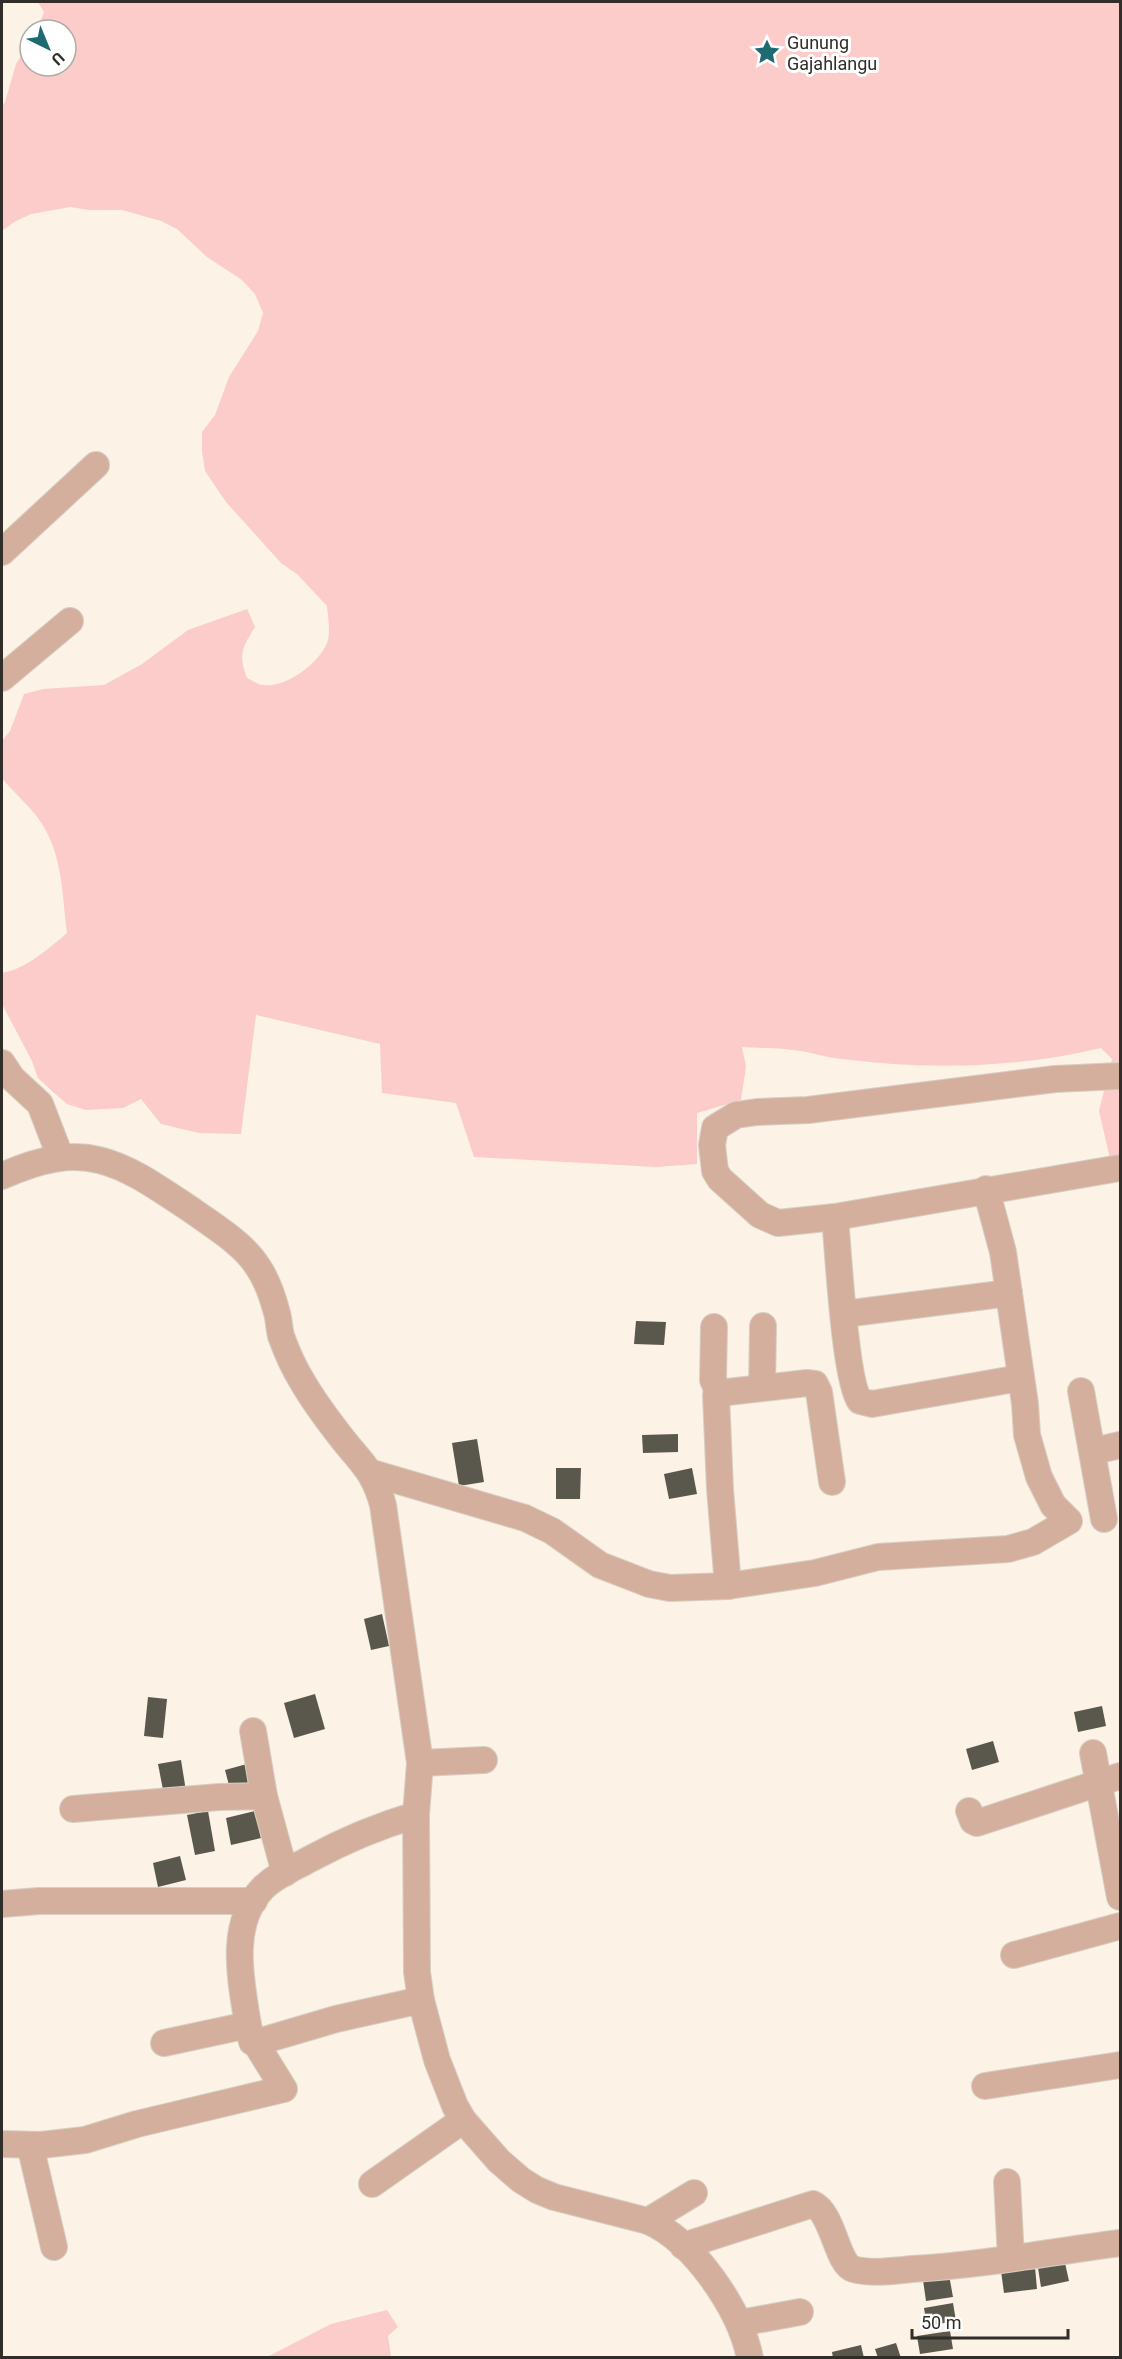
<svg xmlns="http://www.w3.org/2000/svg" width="1122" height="2359" font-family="Roboto,sans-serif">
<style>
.green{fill:#fbccc9}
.building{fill:#5a584c}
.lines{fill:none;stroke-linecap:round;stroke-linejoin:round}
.minor-casing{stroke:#d7cfc4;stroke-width:28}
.minor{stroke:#d5af9d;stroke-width:26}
.labels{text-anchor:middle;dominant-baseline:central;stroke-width:6;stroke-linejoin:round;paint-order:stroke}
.poi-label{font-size:18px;fill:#312d29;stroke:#fff;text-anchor:start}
</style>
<rect width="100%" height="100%" fill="#fcf2e6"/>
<!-- green -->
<g class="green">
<path d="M38 2H1120V1160L1111 1163 1099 1111 1112 1059 1101 1048C1018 1068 927 1070 842 1059 828 1058 815 1053 801 1051 782 1048 761 1048 742 1047L746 1066 741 1100 697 1113V1164L656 1167 474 1157 456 1103 382 1093 380 1044 256 1015 241 1134 199 1133 161 1124 141 1099 123 1108 86 1110 67 1104 52 1091 38 1078 32 1061 3 1006 2 973C26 969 48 949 67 933 62 895 63 857 42 824 32 807 14 794 2 778V741L10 731 24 694 43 689 104 685 142 664 188 630 247 609 255 627C242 648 238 654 247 678 252 680 258 685 264 685 286 688 319 663 327 643 331 634 328 617 327 606L297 574 281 563 226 502 205 471 202 451V432L215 415 229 377 258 331 263 313 255 294 242 280 207 257 177 229 161 221 122 210H90L70 207 31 214 14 222 2 231V106L5 102 16 64 30 41V66H66V30H37L44 12Z"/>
<polygon points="387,2310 398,2327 388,2336 391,2357 267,2357 331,2324"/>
</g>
<!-- building -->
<g class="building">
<polygon points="636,1321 666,1322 664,1345 634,1344"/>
<polygon points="678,1434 678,1452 643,1453 642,1435"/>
<polygon points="477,1439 484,1482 459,1486 452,1443"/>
<polygon points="556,1468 581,1468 580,1499 556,1499"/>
<polygon points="692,1468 697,1494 669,1499 664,1474"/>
<polygon points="382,1614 389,1646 371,1650 364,1619"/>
<polygon points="315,1694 325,1729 294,1738 284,1703"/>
<polygon points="148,1697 167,1699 163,1738 144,1736"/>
<polygon points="1102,1706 1106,1726 1078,1732 1074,1712"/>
<polygon points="993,1741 999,1762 972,1770 966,1749"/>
<polygon points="181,1760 186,1791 164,1795 158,1764"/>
<polygon points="254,1762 260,1784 231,1793 225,1770"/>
<polygon points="208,1811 215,1851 195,1855 187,1815"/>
<polygon points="255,1811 261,1838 231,1845 226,1818"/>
<polygon points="180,1856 186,1880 158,1887 153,1863"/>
<polygon points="1065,2263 1069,2281 1041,2287 1038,2268"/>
<polygon points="1035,2267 1037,2289 1004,2293 1001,2271"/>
<polygon points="949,2275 953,2297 926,2301 923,2280"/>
<polygon points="953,2303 956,2321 927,2326 924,2308"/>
<polygon points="950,2331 953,2349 920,2354 917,2336"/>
<polygon points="896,2343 901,2358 878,2358 875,2349"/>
<polygon points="861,2345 864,2358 833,2358 832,2352"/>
</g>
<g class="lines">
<!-- minor casing -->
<g class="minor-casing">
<g id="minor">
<polyline points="2,552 96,465"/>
<polyline points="2,678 70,621"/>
<polyline points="2,1063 12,1078 40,1104 60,1156"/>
<polyline points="1120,1076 1055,1079 808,1110 757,1112 736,1115 715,1128 712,1145 715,1171 720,1179 760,1215 778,1223 835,1217 1120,1168"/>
<path d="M2 1176C88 1137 121 1163 193 1211 215 1227 244 1244 258 1267 267 1280 273 1298 277 1313 279 1320 279 1328 281 1336 286 1350 294 1368 302 1381 313 1400 327 1419 341 1437 362 1464 374 1471 383 1505L420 1763 416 1815 417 1972 421 2000 437 2060 455 2106 463 2120 499 2161 521 2180 537 2190 554 2197 648 2221C694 2241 740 2309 750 2358"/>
<path d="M835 1217C838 1249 845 1382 860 1401L872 1404 1020 1378"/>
<polyline points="844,1314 1009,1293"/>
<polyline points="714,1327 713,1380 719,1393"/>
<polyline points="762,1387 763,1326"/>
<polyline points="1081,1391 1104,1519"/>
<polyline points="1094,1451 1120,1445"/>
<polyline points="372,1473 525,1518 552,1531 600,1565 649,1584 670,1588 728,1586 815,1573 878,1557 1008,1549 1033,1542 1069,1521 1053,1505 1039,1477 1027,1435 1025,1404 1003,1252 986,1189"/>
<polyline points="728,1586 720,1489 716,1395 719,1393 807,1383 815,1384 819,1392 832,1482"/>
<polyline points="253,1731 264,1796 285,1873"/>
<polyline points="1093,1753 1120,1897"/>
<polyline points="420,1763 484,1760"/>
<polyline points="73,1809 219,1797 264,1796"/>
<polyline points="969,1811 973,1821 977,1823 1120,1776"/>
<polyline points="2,1904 39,1901 254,1901"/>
<polyline points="1014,1955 1120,1926"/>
<path d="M248 2025C241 1981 228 1924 263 1888 276 1875 294 1868 310 1859 345 1840 378 1826 416 1815"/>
<polyline points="164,2043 248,2025 252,2042 258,2042 336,2019 421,2000"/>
<polyline points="985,2086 1120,2065"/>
<polyline points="2,2144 41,2145 85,2140 137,2124 284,2089 255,2042"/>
<polyline points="30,2145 54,2247"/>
<polyline points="1007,2182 1011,2258"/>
<polyline points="372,2184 463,2120"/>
<polyline points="648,2221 694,2193"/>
<path d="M683 2246 813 2204C833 2213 837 2264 853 2269 870 2274 894 2271 912 2269 982 2265 1051 2252 1120 2243"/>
<polyline points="740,2323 800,2312"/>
</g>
</g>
<!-- minor -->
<use href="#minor" class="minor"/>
</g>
<!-- icons -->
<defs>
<g id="sight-bare" transform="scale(2.07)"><path d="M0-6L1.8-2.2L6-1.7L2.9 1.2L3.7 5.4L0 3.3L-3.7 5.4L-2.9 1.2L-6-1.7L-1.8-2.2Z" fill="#1e6a71" stroke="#fff" stroke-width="2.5" paint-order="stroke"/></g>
</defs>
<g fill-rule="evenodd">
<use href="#sight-bare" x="767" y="52"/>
</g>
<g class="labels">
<!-- poi labels -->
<g class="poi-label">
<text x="787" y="42">Gunung<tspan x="787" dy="21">Gajahlangu</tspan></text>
</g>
</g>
<!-- border -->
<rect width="1122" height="2359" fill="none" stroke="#312d29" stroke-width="6"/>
<!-- north arrow -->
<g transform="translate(48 48) rotate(137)"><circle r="28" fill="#ffffff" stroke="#adaba9" stroke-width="1.5"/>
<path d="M0-4.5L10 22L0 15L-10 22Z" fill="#1e6a71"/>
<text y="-9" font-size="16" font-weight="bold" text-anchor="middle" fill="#312d29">U</text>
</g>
<!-- scale -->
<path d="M912 2329v9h156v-9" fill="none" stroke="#312d29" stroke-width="3"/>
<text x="921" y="2329" font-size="18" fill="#312d29" stroke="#ffffff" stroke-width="4.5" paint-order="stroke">50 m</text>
</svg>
